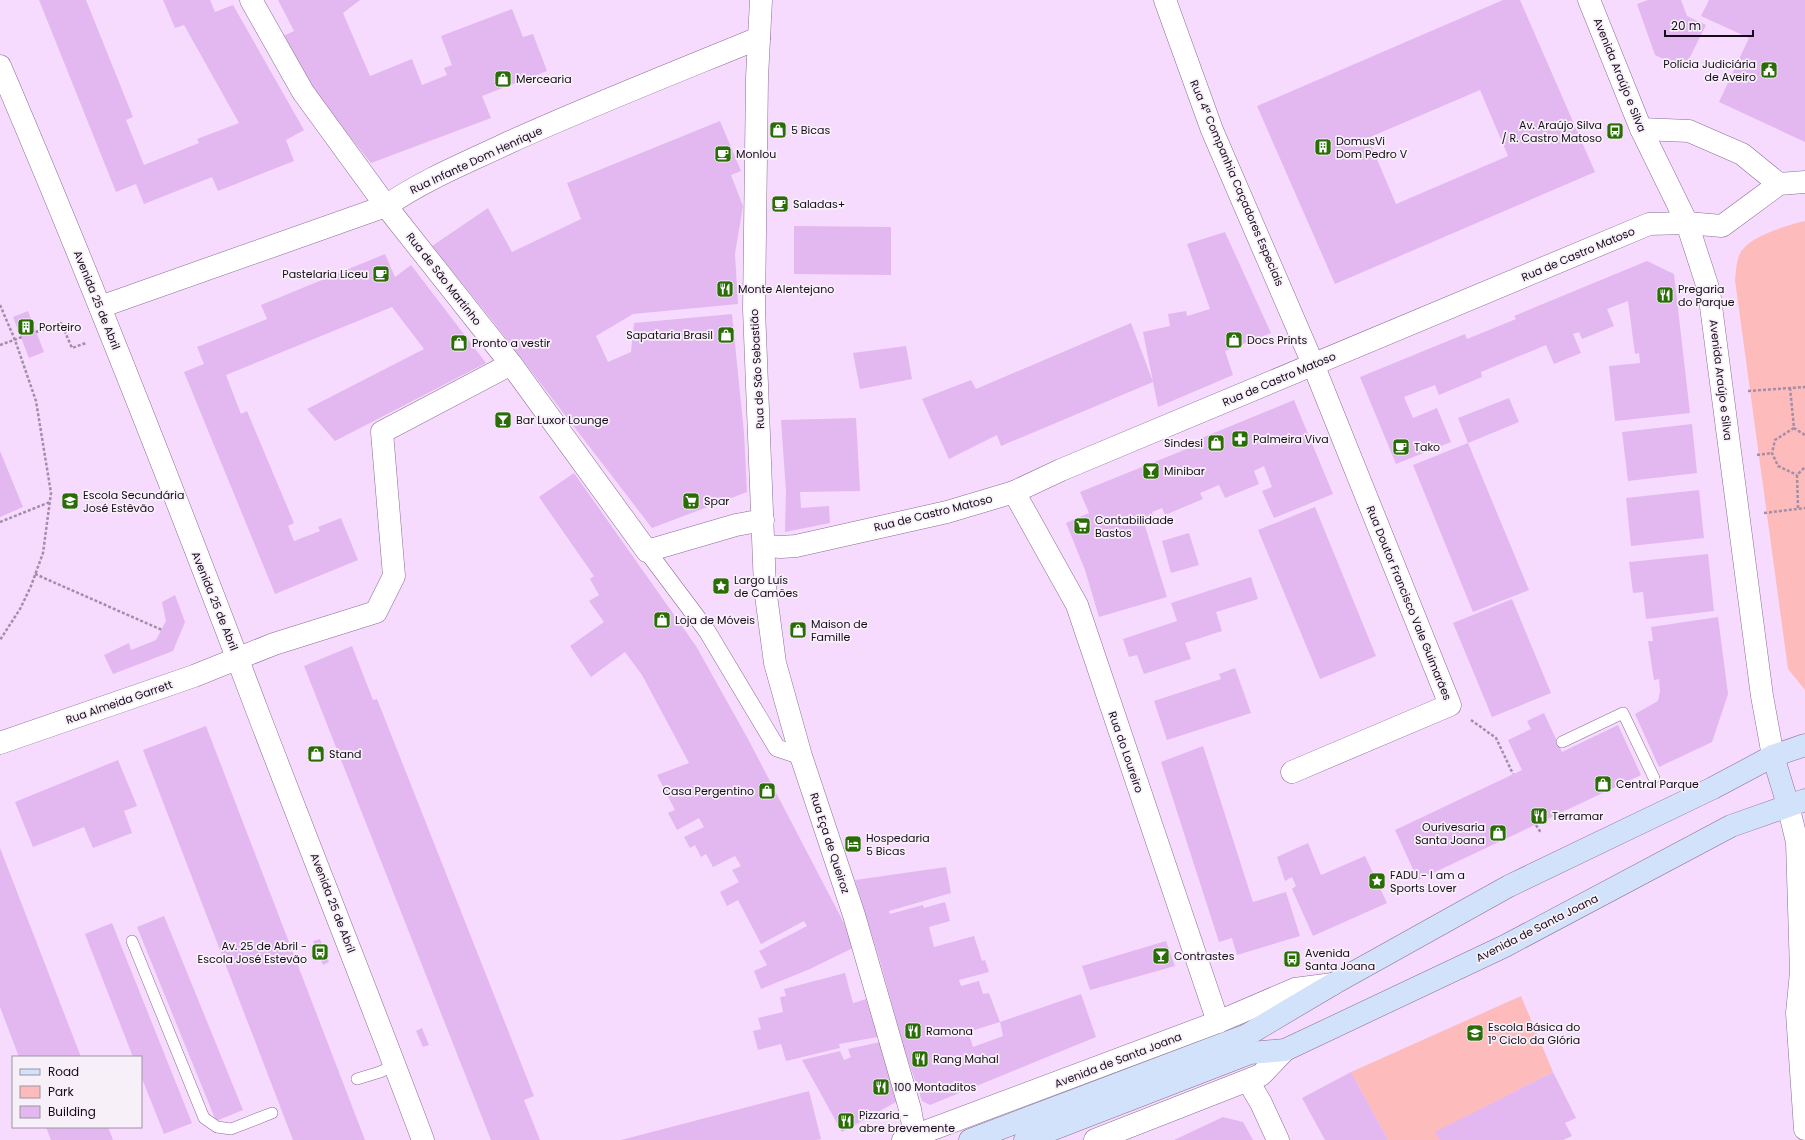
<svg xmlns="http://www.w3.org/2000/svg" width="1805" height="1140" font-family="Poppins,sans-serif">
<style>
.green{fill:#fdbbbc}
.building{fill:#e3b8f0;fill-rule:evenodd}
.lines{fill:none;stroke-linecap:round;stroke-linejoin:round}
.service-casing{stroke:#8a6d93;stroke-width:12}
.pedestrian-casing{stroke:#8a6d93;stroke-width:18}
.minor-casing{stroke:#8a6d93;stroke-width:23}
.tertiary-casing{stroke:#8a6d93;stroke-width:23}
.secondary-casing{stroke:#8a6d93;stroke-width:23}
.path{stroke:#a38ea9;stroke-width:2.5;stroke-dasharray:3 2;stroke-linecap:butt}
.service{stroke:#fff;stroke-width:11}
.pedestrian{stroke:#fff;stroke-width:17}
.minor{stroke:#fff;stroke-width:22}
.tertiary{stroke:#fff;stroke-width:22}
.secondary{stroke:#d1e2fa;stroke-width:22}
.labels{text-anchor:middle;dominant-baseline:central;stroke-width:3.5;stroke-linejoin:round;paint-order:stroke}
.poi-label{font-size:11px;fill:#160b19;stroke:#f7f0f9;text-anchor:start}
.street-label{font-size:11px;fill:#160b19;stroke:#f7f0f9}
</style>
<rect width="100%" height="100%" fill="#f6dbfe"/>
<!-- green -->
<g class="green">
<path d="M1805 221V690L1788 669 1735 280C1736 273 1736 263 1739 256 1745 237 1788 225 1805 221Z"/>
<polygon points="1521,996 1553,1072 1436,1132 1440,1140 1388,1140 1351,1072"/>
</g>
<!-- building -->
<g class="building">
<polygon points="39,0 86,0 133,117 126,120 144,165 199,143 197,139 239,123 184,25 175,28 163,0 210,0 215,12 233,5 304,130 286,140 294,161 218,191 212,177 144,204 136,184 116,192"/>
<polygon points="278,0 360,0 343,13 370,76 412,59 422,85 447,75 444,68 452,65 441,36 512,9 523,37 533,34 547,71 482,96 491,118 371,163 321,101 283,36 294,31"/>
<path d="M1503 0H1520L1595 172 1335 284 1257 106ZM1480 90 1508 156 1396 204 1368 138Z"/>
<polygon points="1648,0 1681,0 1687,16 1706,25 1684,69 1655,55 1637,4"/>
<polygon points="1709,0 1805,0 1805,142 1719,102 1749,38 1701,16"/>
<polygon points="720,121 741,171 731,175 743,206 735,254 738,304 633,314 596,336 608,362 631,352 634,323 732,314 744,433 747,492 652,528 491,319 432,246 488,208 512,252 581,219 567,183"/>
<polygon points="794,226 891,227 891,275 794,274"/>
<polygon points="1225,232 1271,333 1225,351 1233,375 1158,407 1153,382 1001,446 997,435 949,459 922,399 971,380 976,389 1131,323 1153,382 1143,332 1170,326 1168,314 1186,311 1187,316 1210,309 1187,244"/>
<polygon points="385,254 395,277 411,265 486,363 335,441 307,409 424,349 392,307 226,375 241,414 247,411 294,523 288,526 294,541 320,531 318,527 341,518 358,560 275,594 184,372 204,364 197,347 267,319 261,305"/>
<polygon points="1647,261 1674,274 1690,413 1615,421 1609,366 1640,363 1639,353 1635,354 1628,301 1607,309 1614,326 1582,339 1579,332 1573,334 1581,353 1554,364 1546,345 1481,372 1482,377 1439,395 1435,385 1404,397 1413,418 1437,408 1451,442 1396,464 1360,377 1465,334 1467,339 1516,319 1514,316"/>
<polygon points="28,311 44,352 29,358 13,317"/>
<polygon points="906,346 912,379 860,389 853,353"/>
<polygon points="1509,398 1519,422 1468,443 1458,418"/>
<polygon points="1294,400 1333,494 1274,518 1262,491 1272,487 1264,466 1254,471 1259,484 1225,498 1219,485 1200,493 1203,499 1165,515 1162,508 1152,512 1154,518 1144,523 1167,597 1099,617 1085,570 1066,523 1089,513 1080,492 1194,446 1192,442"/>
<polygon points="856,418 860,491 800,492 801,508 829,506 830,523 785,532 786,492 781,420"/>
<polygon points="1692,424 1697,473 1628,481 1622,432"/>
<polygon points="1468,443 1529,590 1473,612 1413,465"/>
<polygon points="0,451 23,507 0,517"/>
<polygon points="574,473 696,646 748,739 845,925 853,948 810,969 761,989 754,971 767,965 759,951 807,926 804,921 761,944 738,900 727,906 720,892 739,882 732,870 741,866 735,856 713,867 706,854 701,857 695,845 690,848 684,837 704,827 699,818 677,830 668,813 675,810 657,775 689,763 642,675 625,652 591,677 570,646 604,622 589,601 599,595 590,579 594,576 539,497"/>
<polygon points="1699,490 1704,538 1631,546 1626,498"/>
<polygon points="1315,507 1376,656 1320,679 1258,530"/>
<polygon points="1189,533 1199,565 1171,573 1162,541"/>
<polygon points="1708,554 1714,611 1646,619 1643,592 1633,593 1629,562"/>
<polygon points="1251,577 1258,599 1216,612 1222,631 1185,643 1191,659 1144,674 1137,655 1129,657 1123,639 1177,621 1171,603"/>
<polygon points="175,595 185,622 173,651 113,674 104,655 129,643 131,650 156,640 166,621 162,602"/>
<polygon points="1512,599 1551,693 1492,717 1453,623"/>
<polygon points="1718,617 1728,694 1712,742 1659,767 1635,714 1658,701 1660,691 1659,679 1654,680 1648,641 1653,641 1651,627"/>
<polygon points="352,646 373,700 377,699 534,1096 524,1100 540,1140 491,1140 304,666"/>
<polygon points="1235,668 1251,713 1167,740 1154,701 1221,679 1219,674"/>
<polygon points="1544,713 1562,752 1618,725 1641,775 1418,880 1395,830 1522,770 1508,740 1531,729 1527,721"/>
<polygon points="206,726 365,1140 293,1140 143,750"/>
<polygon points="1203,746 1253,902 1286,892 1300,936 1237,955 1232,938 1219,942 1161,762"/>
<polygon points="118,760 137,806 124,811 132,833 93,848 84,827 33,847 15,802"/>
<polygon points="1308,843 1321,875 1365,856 1387,903 1313,936 1292,889 1296,886 1292,877 1285,881 1277,857"/>
<polygon points="0,848 81,1057 19,1057 0,1007"/>
<polygon points="946,867 951,893 889,911 890,914 923,905 924,908 945,902 950,921 929,927 934,947 974,936 982,961 985,960 989,972 959,980 961,986 979,981 983,994 989,993 1000,1022 968,1032 973,1047 1003,1036 1000,1022 1081,994 1096,1037 930,1105 922,1101 904,1048 880,961 855,880"/>
<polygon points="164,916 243,1110 216,1121 137,927"/>
<polygon points="112,923 192,1123 164,1134 141,1076 141,1057 133,1057 85,934"/>
<polygon points="320,939 329,962 323,965 313,941"/>
<polygon points="1166,941 1175,966 1090,990 1082,966"/>
<polygon points="1299,954 1301,960 1286,967 1283,961"/>
<polygon points="845,973 853,1003 866,999 878,1037 839,1044 840,1048 786,1061 781,1044 758,1050 753,1031 761,1029 758,1018 783,1012 780,997 786,996 784,989"/>
<polygon points="422,1028 429,1045 423,1047 416,1031"/>
<polygon points="880,1042 896,1102 842,1132 802,1060 840,1051 844,1060 851,1057 848,1049"/>
<polygon points="1351,1072 1388,1140 1325,1140 1302,1098"/>
<polygon points="1553,1072 1576,1118 1565,1123 1572,1136 1563,1140 1440,1140 1435,1132"/>
<polygon points="809,1091 821,1139 816,1140 621,1140"/>
<polygon points="1223,1117 1243,1122 1253,1140 1174,1140"/>
<polygon points="46,1127 108,1127 113,1140 51,1140"/>
</g>
<g class="lines">
<!-- service casing -->
<g class="service-casing">
<g id="service">
<polyline points="1562,742 1623,713 1654,778"/>
<polyline points="132,941 204,1118 217,1127 231,1129 272,1113"/>
<polyline points="357,1079 380,1072 395,1065"/>
</g>
</g>
<!-- pedestrian casing -->
<g class="pedestrian-casing">
<polyline id="pedestrian" points="647,551 707,631 777,748 801,756"/>
</g>
<!-- minor casing -->
<g class="minor-casing">
<g id="minor">
<polyline points="251,0 303,92 386,206 511,364 647,551 736,525 763,520"/>
<polyline points="761,0 757,78 754,309 765,588 775,663 801,756 854,915 910,1109 915,1136"/>
<polyline points="1165,0 1212,130 1313,364 1450,705 1292,772"/>
<polyline points="1641,129 1689,131 1742,154 1779,184"/>
<path d="M100 307 386 206C425 179 468 162 510 142 592 105 676 72 759 38"/>
<polyline points="1014,492 1077,605 1218,1022"/>
<polyline points="764,546 781,547 796,546 947,512 1014,492 1061,470 1649,224 1687,223 1722,226 1779,184 1805,182"/>
<polyline points="0,743 194,676 274,644 376,612 394,576 382,432 511,364"/>
<polyline points="1788,805 1797,842 1801,972 1797,1013 1805,1129"/>
<polyline points="1248,1081 1261,1103 1278,1140"/>
</g>
</g>
<!-- tertiary casing -->
<g class="tertiary-casing">
<g id="tertiary">
<polyline points="1589,0 1641,129 1687,223 1709,291 1762,696 1773,756"/>
<path d="M0 66C92 281 177 499 260 718 314 859 370 999 423 1140"/>
<polyline points="903,1140 1218,1022 1295,989 1333,984"/>
<polyline points="1095,1140 1261,1075 1285,1050"/>
</g>
</g>
<!-- secondary casing -->
<g class="secondary-casing">
<g id="secondary">
<polyline points="1773,756 1788,805"/>
<polyline points="970,1140 1247,1035 1333,984 1509,886 1713,788 1773,756 1805,745"/>
<polyline points="1025,1140 1250,1053 1285,1050 1505,946 1731,826 1805,800"/>
</g>
</g>
<!-- path -->
<g class="path">
<polyline points="0,305 15,340 36,401 51,493 43,553 31,586 20,609 0,640"/>
<polyline points="36,332 61,323 72,348 86,343"/>
<polyline points="0,345 22,337"/>
<polyline points="1790,388 1794,428 1805,435"/>
<polyline points="1748,391 1805,387"/>
<polyline points="1794,428 1775,440 1772,453 1778,466 1797,475"/>
<polyline points="1757,455 1772,453"/>
<polyline points="1798,508 1797,475 1805,467"/>
<polyline points="1764,513 1805,508"/>
<polyline points="0,522 50,502"/>
<polyline points="35,574 162,630"/>
<polyline points="1471,720 1496,738 1513,774"/>
<polyline points="1536,825 1541,833"/>
</g>
<!-- service -->
<use href="#service" class="service"/>
<!-- pedestrian -->
<use href="#pedestrian" class="pedestrian"/>
<!-- minor -->
<use href="#minor" class="minor"/>
<!-- tertiary -->
<use href="#tertiary" class="tertiary"/>
<!-- secondary -->
<use href="#secondary" class="secondary"/>
</g>
<!-- icons -->
<defs>
<g id="civic-square" transform="scale(0.9)"><rect x="-9" y="-9" width="18" height="18" rx="4" fill="#2a6d06" stroke="#f7f0f9"/><path d="M-.6-6.5H3V-4.5H.6V-3L4-1V1h2V6H-6V1h2V-1L-.6-3ZM-1.2 2.5V6h2.4V2.5Z" fill="#fff"/></g>
<g id="shop-square" transform="scale(0.9)"><rect x="-9" y="-9" width="18" height="18" rx="4" fill="#2a6d06" stroke="#f7f0f9"/><path d="M-5-2.5h2.3a2.7 3.5 0 0 1 5.4 0H5L5.5 6h-11ZM-1.5-2.5h3a1.5 2.3 0 0 0-3 0Z" fill="#fff"/></g>
<g id="bus-square" transform="scale(0.9)"><rect x="-9" y="-9" width="18" height="18" rx="4" fill="#2a6d06" stroke="#f7f0f9"/><path d="M-5-6H5V4H4V6H2V4H-2V6H-4V4H-5ZM-3.5-4V0h7V-4ZM-3.5 1.2v1.5H-2V1.2ZM2 1.2v1.5H3.5V1.2Z" fill="#fff"/></g>
<g id="building-square" transform="scale(0.9)"><rect x="-9" y="-9" width="18" height="18" rx="4" fill="#2a6d06" stroke="#f7f0f9"/><path d="M-4-6H4V6H1V3H-1V6H-4ZM-2.5-4.3h1.7v1.8h-1.7ZM.8-4.3h1.7v1.8H.8ZM-2.5-1h1.7V.8h-1.7ZM.8-1h1.7V.8H.8Z" fill="#fff"/></g>
<g id="cafe-square" transform="scale(0.9)"><rect x="-9" y="-9" width="18" height="18" rx="4" fill="#2a6d06" stroke="#f7f0f9"/><path d="M-5.5-4.5H6V0H3Q3 3.5 0 3.5H-2.5Q-5.5 3.5-5.5 0ZM3-3.2v2h1.7v-2ZM-6 4.5H4V6H-6Z" fill="#fff"/></g>
<g id="restaurant-square" transform="scale(0.9)"><rect x="-9" y="-9" width="18" height="18" rx="4" fill="#2a6d06" stroke="#f7f0f9"/><path d="M-5-6h1v4h1v-4h1v4h1v-4h1v5L-1.5 .5V6h-2V.5L-5-1ZM5-6V6H3V1.5H1.5Q1.5-4 5-6Z" fill="#fff"/></g>
<g id="bar-square" transform="scale(0.9)"><rect x="-9" y="-9" width="18" height="18" rx="4" fill="#2a6d06" stroke="#f7f0f9"/><path d="M-6-5H6L.8 .8V4.5H3.5V6h-7V4.5H-.8V.8Z" fill="#fff"/></g>
<g id="pharmacy-square" transform="scale(0.9)"><rect x="-9" y="-9" width="18" height="18" rx="4" fill="#2a6d06" stroke="#f7f0f9"/><path d="M-2-6h4v4h4v4h-4v4h-4v-4h-4v-4h4Z" fill="#fff"/></g>
<g id="school-square" transform="scale(0.9)"><rect x="-9" y="-9" width="18" height="18" rx="4" fill="#2a6d06" stroke="#f7f0f9"/><path d="M0-5L7-2L0 1L-7-2ZM-4 1L0 2.5L4 1V4Q0 6-4 4Z" fill="#fff"/></g>
<g id="supermarket-square" transform="scale(0.9)"><rect x="-9" y="-9" width="18" height="18" rx="4" fill="#2a6d06" stroke="#f7f0f9"/><path d="M-6-5.5h2.5l.6 2H6L4.5 2H-2.5L-4.4-4H-6ZM-1.5 3.2a1.3 1.3 0 1 0 .1 0ZM3 3.2a1.3 1.3 0 1 0 .1 0Z" fill="#fff"/></g>
<g id="sight-square" transform="scale(0.9)"><rect x="-9" y="-9" width="18" height="18" rx="4" fill="#2a6d06" stroke="#f7f0f9"/><path d="M0-6L1.8-2.2L6-1.7L2.9 1.2L3.7 5.4L0 3.3L-3.7 5.4L-2.9 1.2L-6-1.7L-1.8-2.2Z" fill="#fff"/></g>
<g id="hotel-square" transform="scale(0.9)"><rect x="-9" y="-9" width="18" height="18" rx="4" fill="#2a6d06" stroke="#f7f0f9"/><path d="M-6-4.5h1.5V1H6V5H4.5V3h-9V5H-6ZM-4 0a1.8 1.8 0 1 1 3.6 0ZM.5 0V-2.5h3Q6-2.5 6 0Z" fill="#fff"/></g>
</defs>
<g fill-rule="evenodd">
<use href="#civic-square" x="1769" y="70"/>
<use href="#shop-square" x="503" y="79"/>
<use href="#shop-square" x="778" y="130"/>
<use href="#bus-square" x="1615" y="131"/>
<use href="#building-square" x="1323" y="147"/>
<use href="#cafe-square" x="723" y="154"/>
<use href="#cafe-square" x="780" y="204"/>
<use href="#cafe-square" x="381" y="274"/>
<use href="#restaurant-square" x="725" y="289"/>
<use href="#restaurant-square" x="1665" y="295"/>
<use href="#building-square" x="26" y="327"/>
<use href="#shop-square" x="726" y="335"/>
<use href="#shop-square" x="1234" y="340"/>
<use href="#shop-square" x="459" y="343"/>
<use href="#bar-square" x="503" y="420"/>
<use href="#pharmacy-square" x="1240" y="439"/>
<use href="#shop-square" x="1216" y="443"/>
<use href="#cafe-square" x="1401" y="447"/>
<use href="#bar-square" x="1151" y="471"/>
<use href="#school-square" x="70" y="501"/>
<use href="#supermarket-square" x="691" y="501"/>
<use href="#supermarket-square" x="1082" y="526"/>
<use href="#sight-square" x="721" y="586"/>
<use href="#shop-square" x="662" y="620"/>
<use href="#shop-square" x="798" y="630"/>
<use href="#shop-square" x="316" y="754"/>
<use href="#shop-square" x="1603" y="784"/>
<use href="#shop-square" x="767" y="791"/>
<use href="#restaurant-square" x="1539" y="816"/>
<use href="#shop-square" x="1498" y="833"/>
<use href="#hotel-square" x="853" y="844"/>
<use href="#sight-square" x="1377" y="881"/>
<use href="#bus-square" x="320" y="952"/>
<use href="#bar-square" x="1161" y="956"/>
<use href="#bus-square" x="1292" y="959"/>
<use href="#restaurant-square" x="913" y="1031"/>
<use href="#school-square" x="1475" y="1033"/>
<use href="#restaurant-square" x="920" y="1059"/>
<use href="#restaurant-square" x="881" y="1087"/>
<use href="#restaurant-square" x="846" y="1121"/>
</g>
<g class="labels">
<!-- poi labels -->
<g class="poi-label">
<text x="1756" y="64" text-anchor="end">Polícia Judiciária<tspan x="1756" dy="13">de Aveiro</tspan></text>
<text x="516" y="79">Mercearia</text>
<text x="1602" y="125" text-anchor="end">Av. Araújo Silva<tspan x="1602" dy="13">/ R. Castro Matoso</tspan></text>
<text x="791" y="130">5 Bicas</text>
<text x="1336" y="141">DomusVi<tspan x="1336" dy="13">Dom Pedro V</tspan></text>
<text x="736" y="154">Monlou</text>
<text x="793" y="204">Saladas+</text>
<text x="368" y="274" text-anchor="end">Pastelaria Liceu</text>
<text x="738" y="289">Monte Alentejano</text>
<text x="1678" y="289">Pregaria<tspan x="1678" dy="13">do Parque</tspan></text>
<text x="39" y="327">Porteiro</text>
<text x="713" y="335" text-anchor="end">Sapataria Brasil</text>
<text x="1247" y="340">Docs Prints</text>
<text x="472" y="343">Pronto a vestir</text>
<text x="516" y="420">Bar Luxor Lounge</text>
<text x="1253" y="439">Palmeira Viva</text>
<text x="1203" y="443" text-anchor="end">Sindesi</text>
<text x="1414" y="447">Tako</text>
<text x="1164" y="471">Minibar</text>
<text x="83" y="495">Escola Secundária<tspan x="83" dy="13">José Estêvão</tspan></text>
<text x="704" y="501">Spar</text>
<text x="1095" y="520">Contabilidade<tspan x="1095" dy="13">Bastos</tspan></text>
<text x="734" y="580">Largo Luís<tspan x="734" dy="13">de Camões</tspan></text>
<text x="675" y="620">Loja de Móveis</text>
<text x="811" y="624">Maison de<tspan x="811" dy="13">Famille</tspan></text>
<text x="329" y="754">Stand</text>
<text x="1616" y="784">Central Parque</text>
<text x="754" y="791" text-anchor="end">Casa Pergentino</text>
<text x="1552" y="816">Terramar</text>
<text x="1485" y="827" text-anchor="end">Ourivesaria<tspan x="1485" dy="13">Santa Joana</tspan></text>
<text x="866" y="838">Hospedaria<tspan x="866" dy="13">5 Bicas</tspan></text>
<text x="1390" y="875">FADU - I am a<tspan x="1390" dy="13">Sports Lover</tspan></text>
<text x="307" y="946" text-anchor="end">Av. 25 de Abril -<tspan x="307" dy="13">Escola José Estevão</tspan></text>
<text x="1305" y="953">Avenida<tspan x="1305" dy="13">Santa Joana</tspan></text>
<text x="1174" y="956">Contrastes</text>
<text x="1488" y="1027">Escola Básica do<tspan x="1488" dy="13">1º Ciclo da Glória</tspan></text>
<text x="926" y="1031">Ramona</text>
<text x="933" y="1059">Rang Mahal</text>
<text x="894" y="1087">100 Montaditos</text>
<text x="859" y="1115">Pizzaria -<tspan x="859" dy="13">abre brevemente</tspan></text>
</g>
<!-- street labels -->
<g class="street-label">
<text transform="translate(1620 75) rotate(68)">Avenida Araújo e Silva</text>
<text transform="translate(476 160) rotate(-25)">Rua Infante Dom Henrique</text>
<text transform="translate(1237 183) rotate(67)">Rua 4ª Companhia Caçadores Especiais</text>
<text transform="translate(1578 254) rotate(-23)">Rua de Castro Matoso</text>
<text transform="translate(444 279) rotate(52)">Rua de São Martinho</text>
<text transform="translate(97 300) rotate(68)">Avenida 25 de Abril</text>
<text transform="translate(757 369) rotate(-93)">Rua de São Sebastião</text>
<text transform="translate(1279 379) rotate(-23)">Rua de Castro Matoso</text>
<text transform="translate(1721 380) rotate(83)">Avenida Araújo e Silva</text>
<text transform="translate(933 513) rotate(-14)">Rua de Castro Matoso</text>
<text transform="translate(215 601) rotate(68)">Avenida 25 de Abril</text>
<text transform="translate(1409 603) rotate(68)">Rua Doutor Francisco Vale Guimarães</text>
<text transform="translate(119 702) rotate(-19)">Rua Almeida Garrett</text>
<text transform="translate(1126 752) rotate(71)">Rua do Loureiro</text>
<text transform="translate(830 843) rotate(72)">Rua Eça de Queiroz</text>
<text transform="translate(333 903) rotate(69)">Avenida 25 de Abril</text>
<text transform="translate(1537 928) rotate(-27)">Avenida de Santa Joana</text>
<text transform="translate(1118 1060) rotate(-21)">Avenida de Santa Joana</text>
</g>
</g>
<!-- legend -->
<rect x="12" y="1056" width="130" height="72" fill="#f7f0f9" stroke="#9d949f"/>
<rect x="20" y="1069" width="20" height="6" fill="#d1e2fa" stroke="#9d949f"/>
<text x="48" y="1076" font-size="12" fill="#160b19">Road</text>
<rect x="20" y="1086" width="20" height="12" fill="#fdbbbc" stroke="#9d949f"/>
<text x="48" y="1096" font-size="12" fill="#160b19">Park</text>
<rect x="20" y="1106" width="20" height="12" fill="#e3b8f0" stroke="#9d949f"/>
<text x="48" y="1116" font-size="12" fill="#160b19">Building</text>
<!-- scale -->
<path d="M1665 30v6h88v-6" fill="none" stroke="#160b19" stroke-width="2"/>
<text x="1671" y="30" font-size="12" fill="#160b19" stroke="#f7f0f9" stroke-width="3" paint-order="stroke">20 m</text>
</svg>
